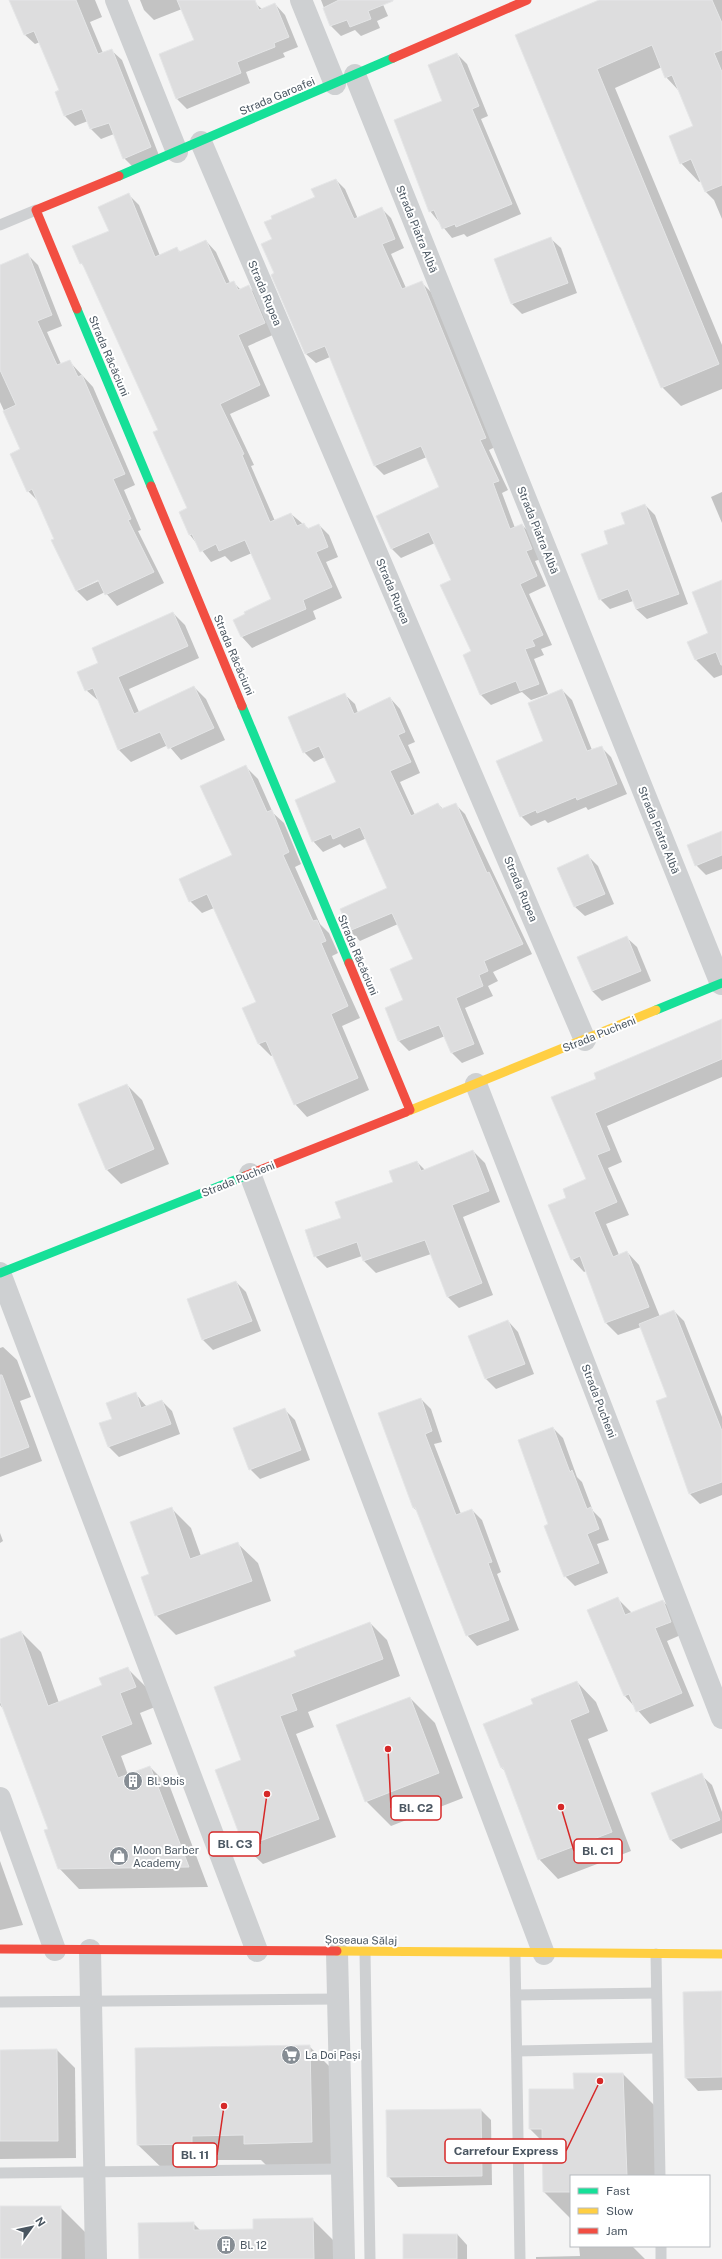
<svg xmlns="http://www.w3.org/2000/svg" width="722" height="2259" font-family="'Public Sans',sans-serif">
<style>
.shadow{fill:#0003;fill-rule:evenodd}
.building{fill:#ddddde;stroke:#e5e6e7}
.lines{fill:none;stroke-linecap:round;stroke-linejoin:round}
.lane{stroke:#ced0d2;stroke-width:11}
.street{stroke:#ced0d2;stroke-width:22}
.fast{stroke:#16e098;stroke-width:9}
.slow{stroke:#ffcf43;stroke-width:9}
.jam{stroke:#f24e42;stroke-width:9}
.labels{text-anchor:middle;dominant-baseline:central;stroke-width:4;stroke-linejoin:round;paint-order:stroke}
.street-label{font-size:11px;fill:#4a5661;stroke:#fff}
.poi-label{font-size:11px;fill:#4a5661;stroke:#fff;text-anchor:start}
.leader{fill:none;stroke:#d62828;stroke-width:1.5}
.callout-dot{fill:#d62828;stroke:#fff;stroke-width:1.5}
.callout{fill:#fff;stroke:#d62828;stroke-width:1.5}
.callout-label{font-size:12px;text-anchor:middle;font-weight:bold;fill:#4a5661}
</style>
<rect width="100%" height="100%" fill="#f4f4f4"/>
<!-- shadow -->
<g class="shadow">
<polygon points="10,0 95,0 102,17 90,22 103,53 111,50 122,60 160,158 134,168 124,158 114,134 101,139 91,129 88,121 75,126 65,116 56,92 60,91 40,42 35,44 24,34"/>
<polygon points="140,0 246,0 255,3 262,9 275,4 285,15 298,47 283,53 285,57 246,72 250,83 187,109 177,99 195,40 182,9 154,20 144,10"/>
<polygon points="321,0 381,0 388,16 377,21 380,28 361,36 355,30 341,36 331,26"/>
<polygon points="601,0 722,0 722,219 714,200 705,191 701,181 699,182 681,163 694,127 680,92 666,77 662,67 615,88 722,345 722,389 681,406 662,387 517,36"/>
<polygon points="457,54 467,64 488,116 481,119 521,214 467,237 464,234 452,238 430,211 444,102"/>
<polygon points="336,180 345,189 358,219 381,208 391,218 404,248 391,254 406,288 421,282 431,292 495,447 489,450 508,490 502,493 515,528 522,525 532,535 541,559 535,561 546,586 529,594 552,645 541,649 544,655 534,659 548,694 531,700 522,692 491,705 481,695 464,655 473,652 452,580 435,543 401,558 391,548 441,488 427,457 384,475 375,466 330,357 316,363 306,354 273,275 276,274 274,240"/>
<polygon points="129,195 139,205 160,256 177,249 181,252 206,241 216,252 230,283 233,282 241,290 248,286 259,297 275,334 248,346 270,396 230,414 254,465 251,466 275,521 291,514 309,529 319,525 329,535 338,557 326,562 342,598 313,611 316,619 252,648 242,637 234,620 272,600 252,553 231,562 225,556 211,562 190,535 180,512 189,508 160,430 86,269 81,263 110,231"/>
<polygon points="550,238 561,248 577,293 522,314 512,304"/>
<path d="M28 255 38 265 62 326 47 332 61 364 69 361 93 387 135 485 124 490 141 530 138 531 164 583 117 606 105 592 87 601 76 590 39 502 28 491 22 450 0 402V266ZM102 577 103 579 79 590V588Z"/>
<polygon points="722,492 722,523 711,497"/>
<polygon points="645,505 655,515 688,604 647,619 636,609 633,601 610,609 600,599 610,544"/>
<polygon points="722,581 722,675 714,678 696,660 710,634"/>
<polygon points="173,613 185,625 199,658 129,689 139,712 194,687 206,699 225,740 181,760 168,745 131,762 119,750 100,702 86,690"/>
<polygon points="562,690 572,700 592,750 601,747 611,757 627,794 588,810 586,807 548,823 545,820 531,826 521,816"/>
<polygon points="344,694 355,704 358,713 390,698 400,709 415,742 408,745 420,773 400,782 415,815 438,804 443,809 455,804 465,814 532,954 493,972 498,981 488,986 493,996 465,1008 484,1054 462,1063 452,1053 445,1036 409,1051 399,1041 386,1008 404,1001 414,960 398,924 360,941 350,931 389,889 367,838 344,848 340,844 323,852 313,841 337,782 325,757 314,762 304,752"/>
<polygon points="246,767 258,779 273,813 284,823 301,864 295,867 320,924 329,933 338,953 332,956 360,1018 342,1026 369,1090 307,1117 295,1104 273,1055 271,1056 259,1044 244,1008 257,1002 214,908 202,913 190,901 233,855"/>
<polygon points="722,833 722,869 706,875 696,865"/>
<polygon points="588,856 598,866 614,904 585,916 574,906"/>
<polygon points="626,937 637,947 651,981 602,1001 592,991"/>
<polygon points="722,1020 722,1077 607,1126 622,1162 608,1168 629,1215 606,1224 619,1255 627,1252 639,1265 660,1317 674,1311 684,1321 722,1417 722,1495 700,1504 690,1494 657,1401 668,1397 641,1327 618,1335 606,1323 586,1271 584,1272 572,1259 567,1198 587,1180 597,1079"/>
<polygon points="127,1085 142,1100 169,1164 121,1184 107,1170"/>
<polygon points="473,1151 485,1163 500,1202 463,1217 493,1295 459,1308 447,1296 431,1254 376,1273 364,1261 362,1256 327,1268 315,1256 342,1219 395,1182 417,1162 425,1170"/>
<polygon points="236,1282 246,1292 261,1331 213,1350 203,1340"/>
<polygon points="508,1321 518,1332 534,1374 496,1389 486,1379 470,1336"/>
<polygon points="3,1347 17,1360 31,1397 20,1401 42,1461 0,1477 0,1348"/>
<polygon points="135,1393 147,1407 162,1401 172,1411 180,1434 119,1457 108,1446 113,1419"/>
<polygon points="421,1399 431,1409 442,1442 434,1444 461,1514 472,1510 482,1520 501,1572 497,1574 519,1630 477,1646 467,1635 418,1512 414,1508 379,1414"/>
<polygon points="285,1410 295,1420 310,1460 260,1479 250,1469"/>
<polygon points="553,1428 563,1438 577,1477 582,1482 593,1511 601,1519 609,1540 597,1544 608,1573 575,1586 565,1576 549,1525"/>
<polygon points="171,1508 191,1528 201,1556 237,1543 258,1563 271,1601 176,1635 156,1615 150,1575"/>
<polygon points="0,1533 3,1541 0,1543"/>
<polygon points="618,1599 632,1613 663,1601 675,1614 683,1634 667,1641 694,1706 650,1724 625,1696 589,1610"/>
<polygon points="370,1623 387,1640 400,1676 308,1712 314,1727 296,1734 336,1837 263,1864 245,1847 216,1770 242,1760 297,1657"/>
<polygon points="21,1632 41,1652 59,1703 103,1686 127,1668 147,1688 155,1707 140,1713 152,1744 121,1756 128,1775 150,1767 170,1787 208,1887 79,1889 59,1868 49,1829 4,1710 0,1705 0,1640"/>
<polygon points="577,1682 596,1702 608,1731 588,1739 631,1851 558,1879 539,1859 506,1772 502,1768 534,1705"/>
<polygon points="410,1698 435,1723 463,1798 391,1826 366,1801"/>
<polygon points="701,1775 712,1785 722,1812 722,1833 681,1849 670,1839"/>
<polygon points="0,1861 23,1925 0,1930"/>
<polygon points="722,1992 722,2090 698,2091 686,2078"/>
<polygon points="309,2046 334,2071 336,2167 269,2168 261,2160 217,2160 217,2168 163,2169 138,2145"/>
<polygon points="57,2050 75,2068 76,2158 0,2159 0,2051"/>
<polygon points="574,2074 623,2074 654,2105 656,2176 571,2176 571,2219 544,2192 543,2142 530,2129 575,2090"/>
<polygon points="481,2110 491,2120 492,2185 398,2187 388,2176"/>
<polygon points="0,2207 60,2207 85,2232 85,2259 0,2259"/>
<polygon points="312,2219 341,2248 342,2259 140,2259 193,2223 201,2231 254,2230"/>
<polygon points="457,2234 467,2245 467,2259 404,2259"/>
<polygon points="579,2246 632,2246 645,2259 536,2259 536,2257 580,2256"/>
</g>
<!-- building -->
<g class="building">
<polygon points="9,0 76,0 98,54 112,49 151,147 123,159 109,123 90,129 82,109 64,116 55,92 59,90 34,31 24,35"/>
<polygon points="177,0 255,0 259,10 275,3 289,37 274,43 275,47 237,62 241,73 176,99 159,54 194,40"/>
<polygon points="339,0 393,0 393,1 368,11 371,19 350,27 347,20 330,26 323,8"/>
<polygon points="599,0 712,0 722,23 722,50 714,53 722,72 722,185 705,192 691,159 680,164 669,136 693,126 672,75 665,78 652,45 597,69 719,364 661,388 515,35"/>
<polygon points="457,53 479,106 472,109 512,204 456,227 455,224 442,229 434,210 429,212 394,120 442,101 428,65"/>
<polygon points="336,179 354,219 382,207 395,239 382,244 402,289 422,281 486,438 480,440 499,481 493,483 510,529 522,524 532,549 526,551 537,576 520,584 543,635 532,640 535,646 525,649 539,684 520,691 516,681 480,695 463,655 471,651 440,585 451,580 429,532 391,549 376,516 439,487 421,446 374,466 325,346 305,354 271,275 274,273 261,244 272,239 264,222 272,219 271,216 315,197 311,189"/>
<polygon points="129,193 155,257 177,247 179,252 206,240 226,284 234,281 238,290 249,285 265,323 238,335 260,385 220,404 244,454 242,455 270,522 291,513 297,526 304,523 307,529 319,524 328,547 316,552 332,587 303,600 306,609 241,637 233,620 245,614 244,612 271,599 245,540 219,551 216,544 200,552 192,534 189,535 179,512 187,508 153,432 158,430 82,263 80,264 72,246 109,231 98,207"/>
<polygon points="551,237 568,283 511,304 494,259"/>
<polygon points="28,253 52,315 37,321 57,365 70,360 78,377 82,375 125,474 113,479 131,519 128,520 154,572 105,595 98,580 76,591 51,540 54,539 32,489 27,492 10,454 20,449 3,411 16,405 0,370 0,265"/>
<polygon points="645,504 679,594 636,609 628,589 599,600 581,554 608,544 604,531 625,524 621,513"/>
<polygon points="722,580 722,665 721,665 716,652 695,660 687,642 708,633 692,592"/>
<polygon points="173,612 188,646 118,677 134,714 194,686 214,728 168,749 160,732 118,750 93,688 85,691 77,672 98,663 92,648"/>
<polygon points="562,689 587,751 602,746 617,784 577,800 576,797 537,813 536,810 520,817 496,761 543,741 528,703"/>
<polygon points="345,693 354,714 390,697 405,732 398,735 411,762 390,771 411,816 438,803 441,809 456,803 487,873 489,872 523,944 484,961 488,971 479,975 483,986 456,998 474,1044 451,1053 439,1025 398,1041 385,1008 403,1000 390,969 413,959 392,913 349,931 340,909 387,888 360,827 333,839 331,834 312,842 295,800 336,782 319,746 303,753 288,717"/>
<polygon points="246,765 267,812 272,810 289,852 283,855 313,921 317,920 326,941 321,943 348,1006 331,1014 358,1078 294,1105 266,1041 258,1044 242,1008 256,1002 207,894 189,902 179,879 232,855 200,786"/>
<polygon points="722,831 722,855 695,866 687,845"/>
<polygon points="588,854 605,894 574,907 557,868"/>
<polygon points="627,936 641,971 592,991 577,957"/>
<polygon points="722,1019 722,1059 595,1113 610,1150 597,1155 617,1202 594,1212 613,1257 627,1251 649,1307 605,1323 580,1256 571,1260 548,1205 566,1198 563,1189 586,1179 551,1097 596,1079 594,1073"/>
<polygon points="127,1084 154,1149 106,1170 78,1104"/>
<polygon points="473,1150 489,1191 452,1205 482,1283 447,1297 425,1240 363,1261 357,1242 314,1257 305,1230 341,1218 335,1202 393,1182 389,1171 417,1161 421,1171"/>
<polygon points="236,1281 252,1321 202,1340 187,1299"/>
<polygon points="674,1310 722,1431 722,1482 689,1494 656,1401 667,1397 639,1324"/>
<polygon points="508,1320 525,1364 485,1379 468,1336"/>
<polygon points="0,1375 2,1375 29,1447 0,1458"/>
<polygon points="136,1392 141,1408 162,1400 171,1424 108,1447 99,1423 112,1419 106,1403"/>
<polygon points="421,1398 432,1431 425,1434 456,1515 472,1509 492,1562 488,1563 509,1620 466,1636 415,1507 413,1508 378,1413"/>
<polygon points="285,1408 301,1450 249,1470 233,1428"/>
<polygon points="553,1427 570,1472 572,1470 587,1509 591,1507 599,1529 587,1534 599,1563 564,1577 544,1526 548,1524 518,1440"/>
<polygon points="172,1507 190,1559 238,1542 252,1581 155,1616 141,1577 149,1574 130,1522"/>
<polygon points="618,1597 625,1615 663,1600 671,1622 655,1628 682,1693 636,1712 629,1694 624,1696 587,1610"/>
<polygon points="370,1622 383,1659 291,1694 297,1710 280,1716 319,1819 244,1847 215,1770 241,1760 214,1687 296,1656 294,1651"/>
<polygon points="21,1631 48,1706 102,1685 99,1678 128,1667 136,1687 120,1693 132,1724 101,1736 118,1778 150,1766 189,1867 58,1869 44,1830 48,1829 0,1701 0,1639"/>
<polygon points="577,1681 589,1712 570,1720 612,1832 538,1860 503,1767 501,1768 483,1724 533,1704 531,1699"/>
<polygon points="410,1697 439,1773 365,1802 336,1725"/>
<polygon points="702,1773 720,1820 670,1840 651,1793"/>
<polygon points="722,1991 722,2077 685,2078 683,1992"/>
<polygon points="310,2045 312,2142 244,2144 244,2135 192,2136 192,2144 137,2145 135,2048"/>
<polygon points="57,2049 58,2141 0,2141 0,2050"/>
<polygon points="573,2073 623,2073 627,2176 571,2176 571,2192 543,2192 542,2129 529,2129 529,2089 574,2089"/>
<polygon points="481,2109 482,2176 387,2177 386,2110"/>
<rect x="0" y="2206" width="61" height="53"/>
<polygon points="313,2218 314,2259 139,2259 138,2223 194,2222 194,2230 253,2229 253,2219"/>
<rect x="403" y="2234" width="54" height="25"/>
</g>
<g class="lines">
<!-- lane -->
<g class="lane">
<polyline points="0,225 36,210"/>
<polyline points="365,1952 370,2259"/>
<polyline points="515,1954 520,2259"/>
<polyline points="656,1954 660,2176"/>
<polyline points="516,1995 656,1993"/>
<polyline points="0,2002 338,1999"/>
<polyline points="517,2051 657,2048"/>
<polyline points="0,2173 342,2169"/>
<polyline points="661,2246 661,2259"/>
</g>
<!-- street -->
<g class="street">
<polyline points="116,0 177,152"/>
<polyline points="301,0 335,84"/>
<polyline points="355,75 721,984"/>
<polyline points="201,142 585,1040"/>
<polyline points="476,1084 722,1718"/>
<polyline points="250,1174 544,1954"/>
<polyline points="0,1273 257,1951"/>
<polyline points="0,1798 55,1950"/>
<polyline points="90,1950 96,2259"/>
<polyline points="337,1952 344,2259"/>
</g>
<!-- fast -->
<g class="fast">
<polyline points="119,176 393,58"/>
<polyline points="77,309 151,486"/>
<polyline points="242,706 349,963"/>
<polyline points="656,1010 722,983"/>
<polyline points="0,1273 245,1176"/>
</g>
<!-- slow -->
<g class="slow">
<polyline points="406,1112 656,1010"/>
<polyline points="337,1951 722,1954"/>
</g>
<!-- jam -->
<g class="jam">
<polyline points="393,58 527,0"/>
<polyline points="77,309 36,210 119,176"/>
<polyline points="151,486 242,706"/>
<polyline points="349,963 410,1110"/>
<polyline points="245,1176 406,1112"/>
<polyline points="0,1949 337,1951"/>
</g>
</g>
<!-- icons -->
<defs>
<g id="building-disc" transform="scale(1)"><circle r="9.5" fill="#868d94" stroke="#fff"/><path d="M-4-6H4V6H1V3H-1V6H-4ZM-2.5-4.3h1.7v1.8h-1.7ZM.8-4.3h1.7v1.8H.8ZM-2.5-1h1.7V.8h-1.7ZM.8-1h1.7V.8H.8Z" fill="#fff"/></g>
<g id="shop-disc" transform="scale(1)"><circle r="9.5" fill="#868d94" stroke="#fff"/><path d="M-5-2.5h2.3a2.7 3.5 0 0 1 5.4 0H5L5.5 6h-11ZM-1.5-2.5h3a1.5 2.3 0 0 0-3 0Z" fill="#fff"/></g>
<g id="supermarket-disc" transform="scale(1)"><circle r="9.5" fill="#868d94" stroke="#fff"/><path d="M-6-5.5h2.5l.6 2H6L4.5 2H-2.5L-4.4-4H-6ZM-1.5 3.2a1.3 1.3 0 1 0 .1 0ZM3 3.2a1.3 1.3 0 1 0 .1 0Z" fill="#fff"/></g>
</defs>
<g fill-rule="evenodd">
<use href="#building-disc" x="133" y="1781"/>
<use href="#shop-disc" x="119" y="1856"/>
<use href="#supermarket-disc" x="291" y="2055"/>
<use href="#building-disc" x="226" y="2245"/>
</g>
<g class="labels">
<!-- street labels -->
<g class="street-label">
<text transform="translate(277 96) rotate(-23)">Strada Garoafei</text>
<text transform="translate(417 229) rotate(68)">Strada Piatra Albă</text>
<text transform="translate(265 293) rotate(67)">Strada Rupea</text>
<text transform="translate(109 356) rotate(67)">Strada Răcăciuni</text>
<text transform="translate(538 530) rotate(68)">Strada Piatra Albă</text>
<text transform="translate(393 591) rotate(67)">Strada Rupea</text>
<text transform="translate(234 655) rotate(67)">Strada Răcăciuni</text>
<text transform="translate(659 830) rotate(68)">Strada Piatra Albă</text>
<text transform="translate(521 889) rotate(67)">Strada Rupea</text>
<text transform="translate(358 955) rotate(67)">Strada Răcăciuni</text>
<text transform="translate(599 1034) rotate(-22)">Strada Pucheni</text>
<text transform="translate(238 1179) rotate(-22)">Strada Pucheni</text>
<text transform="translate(599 1401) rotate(69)">Strada Pucheni</text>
<text transform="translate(361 1940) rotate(1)">Șoseaua Sălaj</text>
</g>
<!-- poi labels -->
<g class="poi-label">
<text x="147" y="1781">Bl. 9bis</text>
<text x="133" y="1850">Moon Barber<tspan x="133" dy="13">Academy</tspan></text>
<text x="305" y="2055">La Doi Pași</text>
<text x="240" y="2245">Bl. 12</text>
</g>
</g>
<!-- callouts -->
<path class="leader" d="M388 1749L391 1808M267 1794L260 1844M561 1807L574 1851M600 2081L566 2151M224 2106L217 2155"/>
<g class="callout-dot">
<circle cx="388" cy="1749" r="4"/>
<circle cx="267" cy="1794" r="4"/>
<circle cx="561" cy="1807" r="4"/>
<circle cx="600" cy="2081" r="4"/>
<circle cx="224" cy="2106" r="4"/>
</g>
<g class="callout">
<rect x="391" y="1796" width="50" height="24" rx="4"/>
<rect x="209" y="1832" width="51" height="24" rx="4"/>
<rect x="574" y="1839" width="48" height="24" rx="4"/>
<rect x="445" y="2139" width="121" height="24" rx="4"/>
<rect x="173" y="2143" width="44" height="24" rx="4"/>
</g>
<g class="callout-label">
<text x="416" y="1812">Bl. C2</text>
<text x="235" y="1848">Bl. C3</text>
<text x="598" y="1855">Bl. C1</text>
<text x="506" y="2155">Carrefour Express</text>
<text x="195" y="2159">Bl. 11</text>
</g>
<!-- legend -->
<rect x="570" y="2175" width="140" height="72" fill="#ffffff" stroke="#b7bbc0"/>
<rect x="578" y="2188" width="20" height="6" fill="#16e098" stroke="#b7bbc0"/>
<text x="606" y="2195" font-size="12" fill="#4a5661">Fast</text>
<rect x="578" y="2208" width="20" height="6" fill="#ffcf43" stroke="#b7bbc0"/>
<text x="606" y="2215" font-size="12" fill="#4a5661">Slow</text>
<rect x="578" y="2228" width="20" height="6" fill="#f24e42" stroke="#b7bbc0"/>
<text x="606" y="2235" font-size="12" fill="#4a5661">Jam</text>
<!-- north arrow -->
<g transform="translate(32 2227) rotate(57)" stroke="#ffffff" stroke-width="3" paint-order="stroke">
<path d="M0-3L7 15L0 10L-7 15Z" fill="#4a5661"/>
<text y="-6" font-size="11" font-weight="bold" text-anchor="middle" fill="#4a5661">N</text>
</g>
</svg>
